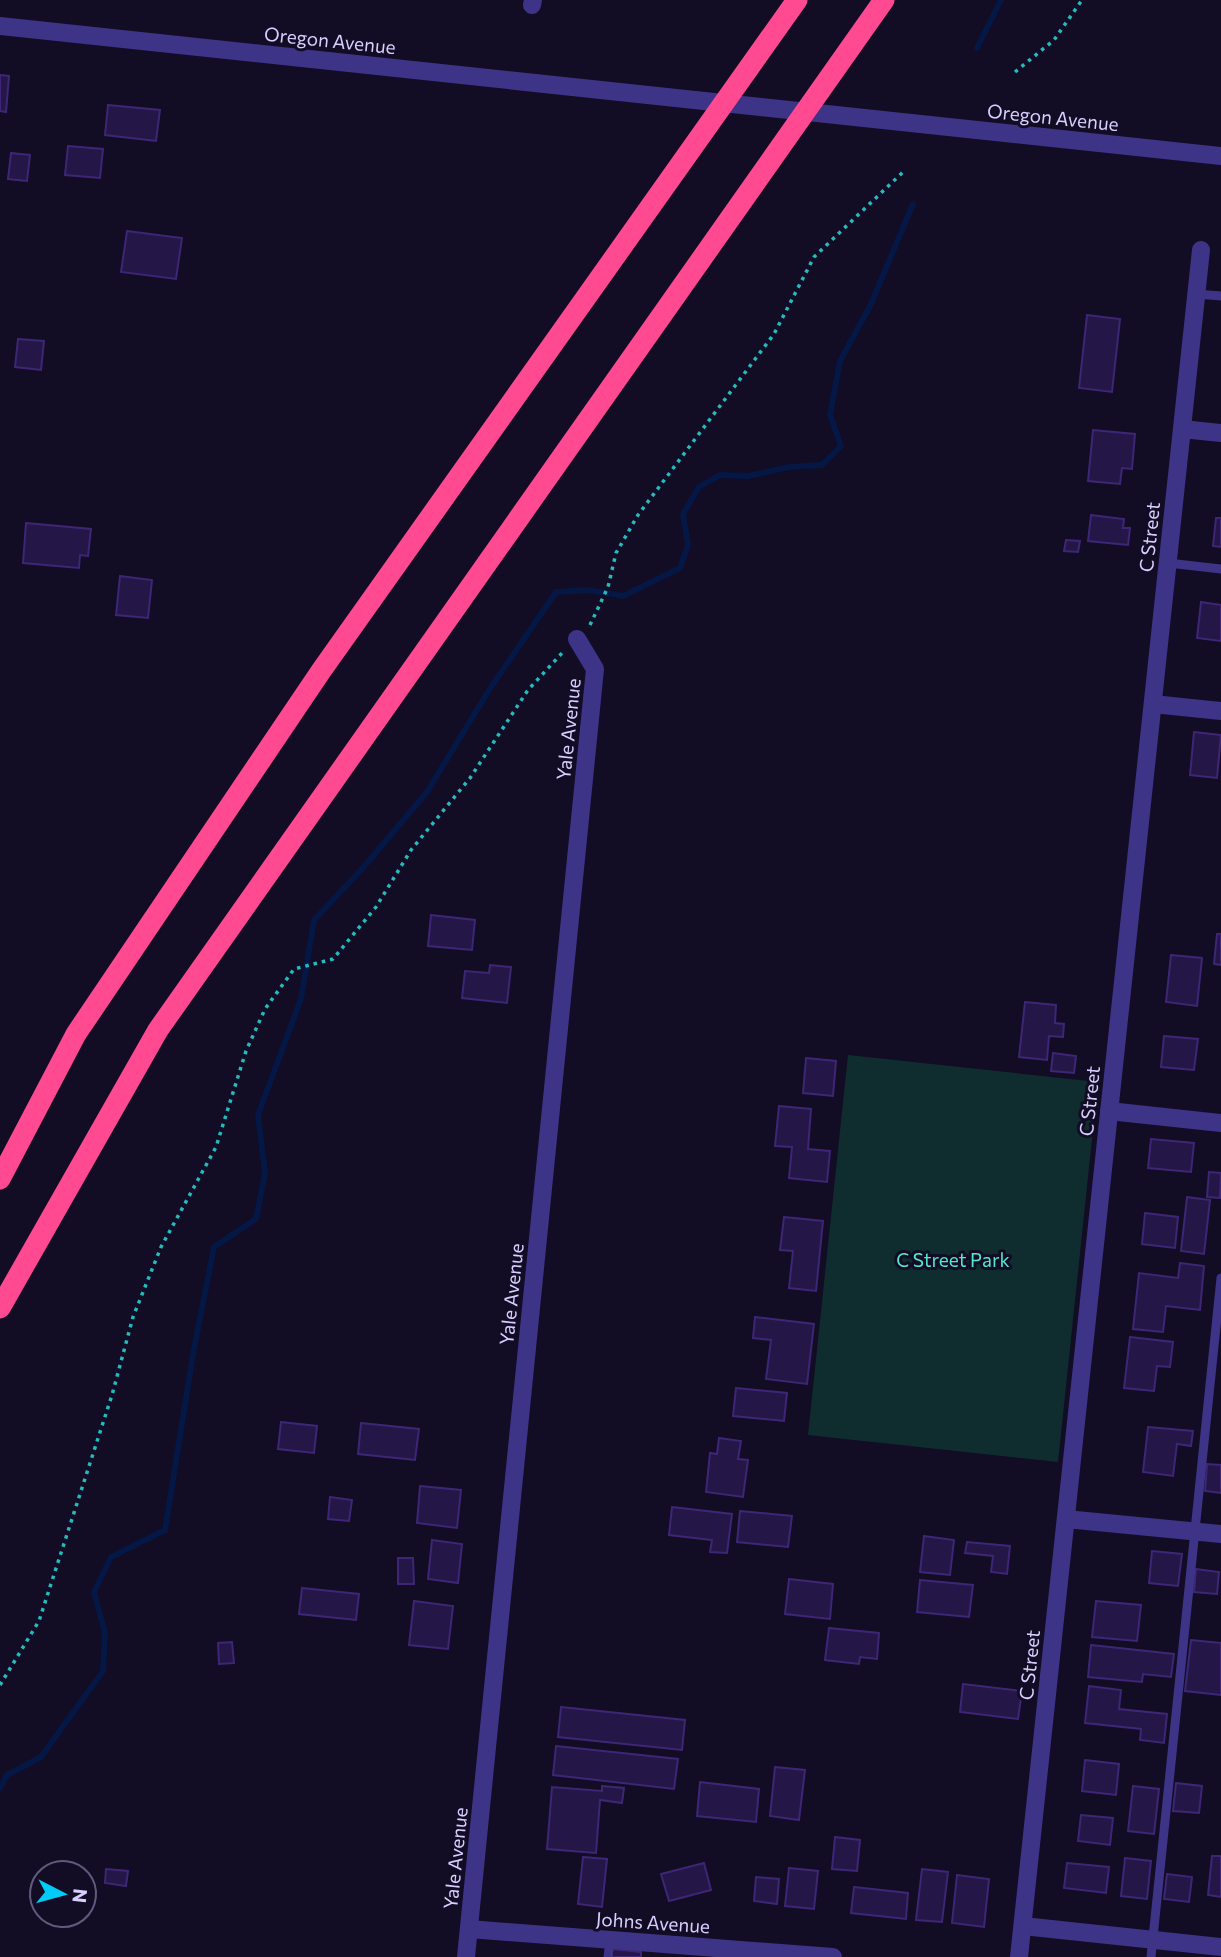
<svg xmlns="http://www.w3.org/2000/svg" width="1221" height="1957" font-family="Commissioner,sans-serif">
<style>
.green{fill:#0f2d2f}
.lines{fill:none;stroke-linecap:round;stroke-linejoin:round}
.stream{stroke:#051744;stroke-width:6}
.building{fill:#241747;stroke:#3d2675;stroke-width:2}
.path{stroke:#24bbbf;stroke-width:3.5;stroke-dasharray:3.5 5;stroke-linecap:butt}
.service{stroke:#3d3387;stroke-width:9}
.minor{stroke:#3d3387;stroke-width:18}
.tertiary{stroke:#3d3387;stroke-width:18}
.motorway{stroke:#ff4a92;stroke-width:21}
.labels{text-anchor:middle;dominant-baseline:central;stroke-width:6;stroke-linejoin:round;paint-order:stroke}
.street-label{font-size:19px;fill:#d9cfff;stroke:#120c24}
.park-label{font-size:19px;fill:#51e9d0;stroke:#120c24}
</style>
<rect width="100%" height="100%" fill="#120c24"/>
<!-- green -->
<polygon class="green" points="848,1055 1098,1082 1058,1462 808,1435"/>
<g class="lines">
<!-- stream -->
<g class="stream">
<polyline points="977,48 1001,0"/>
<polyline points="0,1788 7,1775 41,1757 103,1671 105,1633 94,1592 111,1557 165,1530 193,1354 214,1247 256,1219 265,1174 258,1115 301,999 314,920 362,869 427,792 489,690 556,592 588,590 623,596 680,568 688,545 683,514 699,487 720,475 748,476 789,467 822,465 841,446 830,415 840,361 871,304 913,204"/>
</g>
</g>
<!-- building -->
<g class="building">
<polygon points="0,75 9,76 6,112 0,111"/>
<polygon points="108,105 160,110 156,141 105,135"/>
<polygon points="68,146 103,149 100,178 65,175"/>
<polygon points="11,153 30,155 27,181 8,179"/>
<polygon points="127,231 182,238 176,279 121,272"/>
<polygon points="1087,315 1120,319 1112,392 1079,388"/>
<polygon points="18,339 44,341 41,370 15,367"/>
<polygon points="1093,430 1135,434 1132,469 1122,468 1120,484 1088,481"/>
<polygon points="1091,515 1124,519 1123,528 1130,528 1128,545 1088,541"/>
<polygon points="1216,518 1221,518 1221,547 1213,546"/>
<polygon points="26,523 91,529 88,556 80,555 79,568 23,563"/>
<polygon points="1066,540 1080,541 1078,552 1064,551"/>
<polygon points="120,576 152,580 148,618 116,615"/>
<polygon points="1201,602 1221,605 1221,641 1197,638"/>
<polygon points="1194,732 1221,735 1217,778 1190,775"/>
<polygon points="431,915 475,920 472,950 428,946"/>
<polygon points="1217,934 1221,934 1221,965 1214,964"/>
<polygon points="1171,955 1202,958 1197,1006 1166,1002"/>
<polygon points="490,965 511,967 507,1003 462,998 465,971 489,973"/>
<polygon points="1025,1002 1056,1005 1055,1023 1064,1024 1063,1037 1049,1036 1047,1060 1019,1057"/>
<polygon points="1164,1036 1198,1039 1194,1070 1161,1067"/>
<polygon points="1053,1053 1076,1056 1074,1073 1051,1071"/>
<polygon points="806,1058 836,1061 833,1096 803,1093"/>
<polygon points="779,1106 811,1109 808,1149 830,1151 827,1182 789,1178 792,1147 775,1146"/>
<polygon points="1151,1139 1194,1143 1191,1172 1148,1168"/>
<polygon points="1209,1172 1221,1173 1220,1198 1207,1197"/>
<polygon points="1187,1197 1210,1200 1204,1254 1181,1251"/>
<polygon points="1145,1213 1178,1217 1175,1248 1142,1244"/>
<polygon points="784,1217 823,1221 816,1291 789,1288 793,1251 780,1250"/>
<polygon points="1180,1263 1204,1266 1200,1310 1166,1306 1163,1332 1133,1329 1139,1273 1178,1278"/>
<polygon points="755,1317 814,1324 807,1384 766,1379 771,1340 753,1338"/>
<polygon points="1130,1337 1173,1342 1170,1367 1157,1366 1154,1391 1124,1388"/>
<polygon points="736,1388 787,1393 784,1421 733,1416"/>
<polygon points="281,1422 317,1426 314,1453 278,1449"/>
<polygon points="361,1423 419,1429 415,1460 358,1454"/>
<polygon points="1148,1427 1193,1431 1191,1446 1177,1444 1173,1476 1143,1472"/>
<polygon points="719,1438 741,1441 738,1459 748,1460 743,1497 706,1492 710,1453 717,1454"/>
<polygon points="1207,1464 1221,1465 1221,1493 1205,1491"/>
<polygon points="420,1486 461,1490 457,1528 417,1523"/>
<polygon points="330,1497 352,1500 349,1521 328,1519"/>
<polygon points="672,1507 732,1514 727,1553 710,1552 712,1540 669,1535"/>
<polygon points="740,1511 792,1516 788,1547 737,1542"/>
<polygon points="924,1536 954,1540 950,1575 920,1572"/>
<polygon points="432,1540 462,1544 458,1583 428,1579"/>
<polygon points="967,1542 1010,1546 1007,1574 991,1572 993,1556 965,1553"/>
<polygon points="1152,1551 1182,1554 1178,1586 1149,1583"/>
<polygon points="398,1558 413,1558 414,1584 398,1584"/>
<polygon points="1196,1569 1219,1572 1217,1594 1194,1592"/>
<polygon points="789,1579 833,1584 830,1619 785,1614"/>
<polygon points="920,1580 973,1585 969,1617 917,1612"/>
<polygon points="302,1588 359,1594 356,1620 299,1614"/>
<polygon points="414,1601 453,1606 448,1649 409,1645"/>
<polygon points="1096,1601 1141,1605 1137,1641 1092,1637"/>
<polygon points="829,1628 879,1633 877,1659 860,1657 859,1664 825,1660"/>
<polygon points="1191,1640 1221,1643 1221,1695 1185,1691"/>
<polygon points="232,1642 234,1663 219,1664 218,1643"/>
<polygon points="1091,1645 1174,1654 1171,1677 1143,1674 1142,1682 1088,1677"/>
<polygon points="963,1684 1022,1691 1018,1719 960,1712"/>
<polygon points="1089,1686 1121,1690 1119,1709 1167,1714 1164,1743 1140,1740 1141,1729 1085,1723"/>
<polygon points="561,1707 685,1720 682,1750 558,1737"/>
<polygon points="556,1746 678,1759 674,1789 553,1775"/>
<polygon points="1085,1760 1119,1764 1116,1795 1082,1791"/>
<polygon points="775,1767 805,1770 799,1820 770,1816"/>
<polygon points="700,1782 759,1789 756,1822 697,1816"/>
<polygon points="1176,1783 1202,1786 1199,1813 1173,1811"/>
<polygon points="602,1786 624,1788 622,1803 600,1800 596,1853 547,1849 552,1787 602,1791"/>
<polygon points="1133,1786 1159,1789 1154,1834 1128,1831"/>
<polygon points="1081,1815 1113,1818 1110,1845 1078,1841"/>
<polygon points="835,1837 860,1840 857,1871 832,1869"/>
<polygon points="1212,1856 1221,1856 1221,1897 1208,1895"/>
<polygon points="583,1857 607,1859 602,1907 578,1904"/>
<polygon points="1125,1858 1151,1861 1147,1899 1121,1896"/>
<polygon points="704,1863 711,1890 669,1901 661,1874"/>
<polygon points="1067,1863 1109,1867 1106,1893 1064,1888"/>
<polygon points="789,1868 818,1871 814,1909 785,1906"/>
<polygon points="106,1869 128,1871 126,1886 105,1883"/>
<polygon points="922,1869 948,1872 942,1922 916,1920"/>
<polygon points="1167,1874 1192,1877 1189,1902 1164,1899"/>
<polygon points="957,1875 989,1879 984,1927 952,1923"/>
<polygon points="756,1877 779,1879 777,1904 754,1901"/>
<polygon points="854,1887 908,1893 906,1919 851,1913"/>
<polygon points="612,1949 641,1952 641,1957 612,1957"/>
</g>
<g class="lines">
<!-- path -->
<g class="path">
<polyline points="1015,72 1054,40 1082,0"/>
<polyline points="590,625 608,587 616,553 638,515 774,334 814,257 903,172"/>
<polyline points="0,1685 39,1621 112,1395 133,1317 161,1247 216,1147 246,1051 265,1009 294,969 333,959 376,907 411,850 470,778 528,690 562,653"/>
</g>
<!-- service -->
<g class="service">
<polyline points="1196,294 1221,296"/>
<polyline points="1168,563 1221,569"/>
<polyline points="608,1957 610,1940"/>
<polyline points="1151,1957 1221,1278"/>
</g>
<!-- minor -->
<g class="minor">
<polyline points="532,5 533,0"/>
<polyline points="1182,429 1221,433"/>
<polyline points="1153,704 1221,711"/>
<polyline points="1109,1111 1221,1123"/>
<polyline points="1066,1519 1221,1534"/>
<polyline points="1023,1926 1221,1947"/>
<polyline points="469,1929 833,1957"/>
<polyline points="466,1957 595,669 577,639"/>
<polyline points="1019,1957 1201,250"/>
</g>
<!-- tertiary -->
<polyline class="tertiary" points="0,26 1221,156"/>
<!-- motorway -->
<g class="motorway">
<polyline points="0,1179 76,1034 321,671 797,0"/>
<polyline points="0,1308 158,1030 884,0"/>
</g>
</g>
<g class="labels">
<!-- street labels -->
<g class="street-label">
<text transform="translate(330 40) rotate(6)">Oregon Avenue</text>
<text transform="translate(1053 117) rotate(6)">Oregon Avenue</text>
<text transform="translate(1149 537) rotate(-84)">C Street</text>
<text transform="translate(568 729) rotate(-84)">Yale Avenue</text>
<text transform="translate(1089 1101) rotate(-84)">C Street</text>
<text transform="translate(511 1294) rotate(-84)">Yale Avenue</text>
<text transform="translate(1029 1665) rotate(-84)">C Street</text>
<text transform="translate(455 1858) rotate(-84)">Yale Avenue</text>
<text transform="translate(653 1922) rotate(4)">Johns Avenue</text>
</g>
<!-- park labels -->
<g class="park-label">
<text x="953" y="1259">C Street Park</text>
</g>
</g>
<!-- north arrow -->
<g transform="translate(63 1894) rotate(96)"><circle r="33" fill="#120c24" stroke="#625a7c" stroke-width="2"/>
<path d="M0-5L12 26L0 18L-12 26Z" fill="#00ccfa"/>
<text y="-10" font-size="19" font-weight="bold" text-anchor="middle" fill="#d9cfff">N</text>
</g>
</svg>
